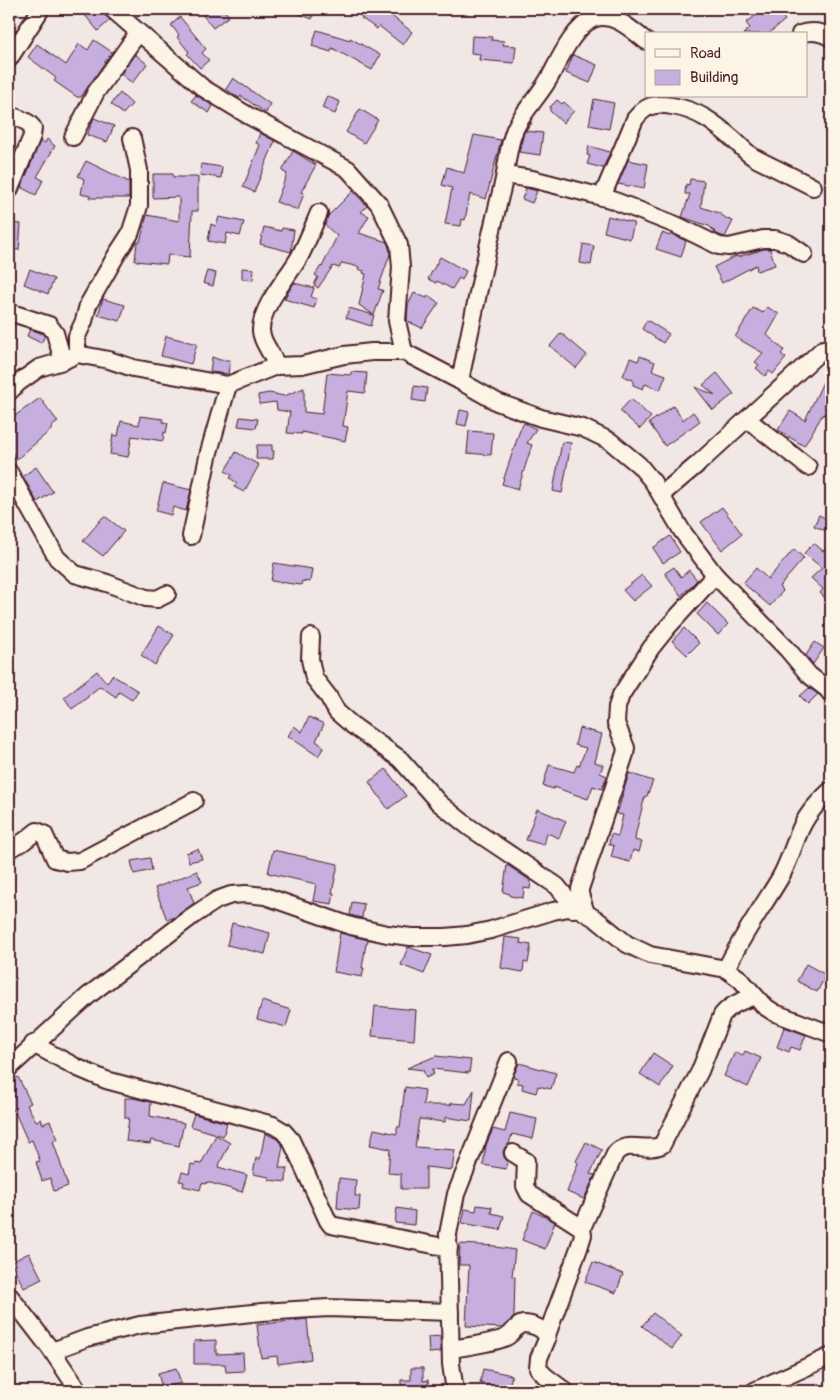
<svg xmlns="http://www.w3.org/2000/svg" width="840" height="1400" font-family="Pangolin,sans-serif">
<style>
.building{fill:#c6afde;stroke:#4a1f2b}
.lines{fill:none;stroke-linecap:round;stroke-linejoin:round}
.minor-casing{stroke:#4a1f2b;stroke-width:20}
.minor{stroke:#fcf5e5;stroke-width:16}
</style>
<rect width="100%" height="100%" fill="#f1e7e4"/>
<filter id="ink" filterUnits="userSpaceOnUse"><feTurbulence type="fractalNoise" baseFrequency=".02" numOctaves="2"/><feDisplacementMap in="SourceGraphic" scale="10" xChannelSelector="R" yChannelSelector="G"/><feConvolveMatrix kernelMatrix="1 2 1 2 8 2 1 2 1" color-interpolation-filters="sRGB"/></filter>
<g filter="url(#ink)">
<!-- building -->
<g class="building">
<polygon points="80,9 100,9 110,20 98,31"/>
<polygon points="198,9 223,9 229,16 213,28"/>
<polygon points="287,9 315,9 312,19"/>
<polygon points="368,9 391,9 388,13 412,32 403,45 379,26 377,29 361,18"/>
<polygon points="764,9 776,9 785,20 768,34 743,34 750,28 746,23"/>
<polygon points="180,17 206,49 202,53 209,60 200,68 187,54 189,52 177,37 179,35 171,25"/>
<polygon points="317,30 350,40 350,38 380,55 372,70 332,48 331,52 312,46"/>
<polygon points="472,36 492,37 491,40 504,41 503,45 516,46 514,63 479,60 480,54 471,53"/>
<polygon points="94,40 112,52 81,97 77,97 54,81 56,78 28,57 37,44 66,65 79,44 88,50"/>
<polygon points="135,54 147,64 132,83 121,74"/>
<polygon points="573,55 597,65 590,83 566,73"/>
<polygon points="233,78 270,104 266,113 241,96 239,98 226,89"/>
<polygon points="120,93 132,104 123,114 111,104"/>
<polygon points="196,95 213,106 209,113 191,101"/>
<polygon points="327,96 340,102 335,114 322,108"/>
<polygon points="594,99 614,103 609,129 589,125"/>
<polygon points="557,100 562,104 564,102 574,111 563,123 550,111 550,107"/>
<polygon points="360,109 378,120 364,143 346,132"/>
<polygon points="94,118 114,126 107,142 87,135"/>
<polygon points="531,122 532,123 526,131 543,133 540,155 519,152 524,133"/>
<polygon points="260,133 275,141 254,192 243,187 260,145 256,143"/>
<polygon points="474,135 501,140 486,199 470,194 465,220 462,219 461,226 445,224 452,188 442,185 447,167 464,173"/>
<polygon points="47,139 55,146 37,177 43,180 36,195 22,188 22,186 39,144 41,141 45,143"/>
<polygon points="589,146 610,152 603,168 587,164 590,156 587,155"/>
<polygon points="293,151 316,165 301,192 304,193 298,210 276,202 287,174 282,171"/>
<polygon points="628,160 648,164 644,189 618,184"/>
<polygon points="86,161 129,182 129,198 89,198 90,196 81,194 84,179 78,176"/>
<polygon points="201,164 222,167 221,178 200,175"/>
<polygon points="153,174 173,174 173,177 198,177 198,211 192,211 190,257 168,255 167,264 135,261 137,242 140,242 147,215 179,221 179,197 153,198"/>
<polygon points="690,179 704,181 701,207 719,213 727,219 733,221 725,237 717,234 709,226 682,217 690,194 685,194 686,184 689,185"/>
<polygon points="526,188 537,191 532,203 522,199"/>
<polygon points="353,191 367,206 361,212 369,216 359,233 387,242 389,248 390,254 378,289 383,290 374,315 359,305 366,274 363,273 364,271 358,269 359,267 342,263 339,268 333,266 318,288 314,285 318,277 315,275 321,266 322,267 337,236 325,225 328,216"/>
<polygon points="608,216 634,223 630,239 604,232"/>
<polygon points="219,217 244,222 240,236 227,233 225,244 208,241 211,224 216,226"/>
<polygon points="9,223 21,224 19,250 9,249"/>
<polygon points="264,227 281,231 282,228 294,230 291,252 260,244"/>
<polygon points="662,233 670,236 671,234 686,241 681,257 656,249"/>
<polygon points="583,244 594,246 591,265 580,263"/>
<polygon points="764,249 770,249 775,265 757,271 756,265 722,283 714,267 736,256 738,257"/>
<polygon points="440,257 466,271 462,280 459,278 452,289 437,281 436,283 428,279"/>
<polygon points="242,268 254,269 253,280 242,279"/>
<polygon points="30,269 54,279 48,294 24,284"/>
<polygon points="207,271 216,273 213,286 203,283"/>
<polygon points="294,283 314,288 311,297 317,299 314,308 284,299"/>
<polygon points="414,293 427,298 428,295 439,303 422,328 407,321 408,305"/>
<polygon points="103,299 125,305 120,321 98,315"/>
<polygon points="767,307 779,314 767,335 784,350 781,354 786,358 773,374 769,371 765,376 756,368 759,365 755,362 763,353 735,337 753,308 763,313"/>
<polygon points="349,308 374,315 371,326 346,318"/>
<polygon points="647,320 669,334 663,343 642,329"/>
<polygon points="30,329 43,334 45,336 41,343 27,336"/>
<polygon points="561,333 587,355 576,368 550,346"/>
<polygon points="166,336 197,344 191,364 161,356"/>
<polygon points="640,356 655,362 652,370 666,375 660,390 645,384 643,389 633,385 633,380 623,376 630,358 638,361"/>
<polygon points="212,357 220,360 230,360 228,374 210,372"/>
<polygon points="351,372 367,373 365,393 348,391 343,426 348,427 345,441 302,432 302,434 287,433 290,412 277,410 276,402 259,404 258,395 269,393 284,396 304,388 304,412 322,414 327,373 351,375"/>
<polygon points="717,373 734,394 713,410 695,387 715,395 703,385"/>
<polygon points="824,380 831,383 831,418 823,414 804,446 778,430 790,411 805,420"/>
<polygon points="414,386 427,388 425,402 412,400"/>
<polygon points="40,398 58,422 51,427 52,429 17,459 9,449 9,420"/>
<polygon points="631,399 651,417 640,429 620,411"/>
<polygon points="673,406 683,420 693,412 700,421 665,446 649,423"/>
<polygon points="460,410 469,412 466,426 457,424"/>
<polygon points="140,416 163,419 163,422 168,423 166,433 164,432 163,441 132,436 128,457 110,454 113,435 118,436 121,421 139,425"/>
<polygon points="240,417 258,419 256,428 238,426"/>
<polygon points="524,423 536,429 527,443 532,445 518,489 502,484 520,430"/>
<polygon points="469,431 493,433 491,455 467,453"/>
<polygon points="562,442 571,443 562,493 553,491"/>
<polygon points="257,445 272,445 272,451 274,451 273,459 256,459"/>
<polygon points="236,452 259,465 244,492 234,487 237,483 230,478 232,475 225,471"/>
<polygon points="36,467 53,492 37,502 23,476"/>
<polygon points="163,483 191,490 186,511 173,507 171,515 156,511"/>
<polygon points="722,507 742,534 722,550 701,522"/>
<polygon points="819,515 831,521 831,533 814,526"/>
<polygon points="103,517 106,517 124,531 103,556 83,541"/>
<polygon points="670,536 680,552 663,563 653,548"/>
<polygon points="814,543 823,551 825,550 831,556 831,567 827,572 831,576 831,604 820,593 823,589 811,578 822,568 804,553"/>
<polygon points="794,549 804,558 779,587 783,591 770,606 743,583 756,568 768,579"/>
<polygon points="274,563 312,569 310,582 302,581 301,585 271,581"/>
<polygon points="674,567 681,577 689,570 697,580 681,596 665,573"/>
<polygon points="642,575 652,586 633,601 623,590"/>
<polygon points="707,603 728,624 718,635 697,614"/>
<polygon points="159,626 174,635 155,665 141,655"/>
<polygon points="684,628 699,643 687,655 672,641"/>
<polygon points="815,642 824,648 813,664 806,655"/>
<polygon points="97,671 107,683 112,675 138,691 132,700 119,692 116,697 100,686 88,696 88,697 72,709 64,697"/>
<polygon points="809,688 818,694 808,704 800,696"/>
<polygon points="309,717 324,724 316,741 324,747 318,756 288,736 294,726 302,732"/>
<polygon points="579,728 602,734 595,762 603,765 600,773 607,776 602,789 593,786 588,799 554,787 554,789 543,786 549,765 574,772 577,765 579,766 586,748 575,745"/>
<polygon points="386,769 406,796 388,809 369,782"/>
<polygon points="629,773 653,781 647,796 645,796 636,832 635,840 642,842 639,852 633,850 630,862 611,857 614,846 609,844 611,834 618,836 623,815 617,814"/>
<polygon points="537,809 566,821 559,838 547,833 544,845 526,840"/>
<polygon points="198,849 202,859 189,862 186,853"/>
<polygon points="273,850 338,864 332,893 334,893 332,904 313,901 316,884 268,873"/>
<polygon points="150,858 152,870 134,874 131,861"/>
<polygon points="507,865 531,881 530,889 524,888 523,898 510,896 510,894 503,892"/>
<polygon points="197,871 202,882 188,887 194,903 175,917 167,920 155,888"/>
<polygon points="352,902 364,904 362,918 350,915"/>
<polygon points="232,923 270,933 265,954 227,945"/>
<polygon points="340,933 368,940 367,944 366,944 362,968 364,968 362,977 334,972"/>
<polygon points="505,937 521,939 520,943 531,945 528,963 524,962 523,972 501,968"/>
<polygon points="408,947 432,955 424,974 401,965"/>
<polygon points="806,964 826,975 817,992 797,981"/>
<polygon points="262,1001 291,1010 286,1027 257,1019"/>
<polygon points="375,1006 416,1010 414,1040 372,1036"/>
<polygon points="784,1027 806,1035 800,1050 791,1047 789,1052 777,1047"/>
<polygon points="745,1051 761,1058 748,1087 724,1076 735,1052 743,1055"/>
<polygon points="653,1053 673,1066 660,1087 640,1074"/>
<polygon points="436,1056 471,1060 469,1073 432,1069 434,1074 426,1078 423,1070 407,1068"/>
<polygon points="519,1063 556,1073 551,1089 538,1086 536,1093 522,1089 523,1084 517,1083 518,1078 513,1077"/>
<polygon points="18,1077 31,1103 27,1105 36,1121 41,1119 43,1124 50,1121 58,1139 53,1141 68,1186 54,1191 50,1178 42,1181 36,1162 40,1161 32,1140 28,1142 14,1110 12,1111 9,1106 9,1082"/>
<polygon points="405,1087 425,1090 423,1105 451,1105 451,1103 466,1104 474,1090 471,1121 445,1117 445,1122 419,1119 415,1147 455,1150 452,1170 426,1167 426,1189 401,1189 401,1174 388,1173 390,1149 370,1145 374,1129 397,1134 397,1127 400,1127"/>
<polygon points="125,1098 133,1098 151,1102 150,1116 184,1123 179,1146 151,1140 150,1144 126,1141 129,1118 125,1118"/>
<polygon points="510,1113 537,1119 533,1139 512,1134 509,1144 505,1147 503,1152 504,1157 507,1161 506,1169 483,1165 486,1145 493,1129 505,1132"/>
<polygon points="194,1114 227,1123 223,1136 190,1126"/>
<polygon points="265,1133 277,1139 283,1146 279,1168 287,1168 286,1182 269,1180 269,1177 253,1174 256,1158 260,1159"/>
<polygon points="216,1135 230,1143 218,1167 247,1175 242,1192 207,1182 206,1184 202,1183 200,1190 183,1186 184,1182 179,1181 182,1172 189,1174 191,1164 195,1165 196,1163 201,1164"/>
<polygon points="586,1142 602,1150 590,1174 595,1175 584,1199 567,1192 578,1163 576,1161"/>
<polygon points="339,1178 356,1180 355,1196 360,1196 359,1210 337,1208"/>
<polygon points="477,1205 492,1207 491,1213 504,1216 500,1230 462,1223 465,1209 476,1211"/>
<polygon points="397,1208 415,1211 414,1225 395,1223"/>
<polygon points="533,1211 555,1222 545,1249 522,1240"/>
<polygon points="460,1244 496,1246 496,1247 515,1250 512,1276 515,1277 514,1317 503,1328 466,1326 469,1265 459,1265"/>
<polygon points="29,1253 42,1279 24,1288 11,1262"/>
<polygon points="593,1262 623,1274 616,1293 585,1282"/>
<polygon points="653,1313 682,1336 672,1349 642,1326"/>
<polygon points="307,1319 311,1359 278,1364 277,1356 261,1358 257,1325"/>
<polygon points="440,1336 441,1352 429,1353 428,1337"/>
<polygon points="216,1340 216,1354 243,1353 244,1371 226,1372 225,1364 194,1364 194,1341"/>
<polygon points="176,1368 181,1383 162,1388 158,1373"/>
<polygon points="411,1368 423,1368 423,1381 428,1380 429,1391 401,1391 401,1380 411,1380"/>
<polygon points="483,1369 512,1375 508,1391 495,1391 496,1387 480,1383"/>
</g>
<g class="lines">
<!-- minor casing -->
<g class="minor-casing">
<g id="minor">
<polyline points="112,9 203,88 249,116 348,169 379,204 399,245 401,267 397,321 404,352"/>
<path d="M800 34C810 30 823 32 831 38"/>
<polyline points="9,59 41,9"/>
<path d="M9 115C17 118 28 120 33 128L32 136 9 191"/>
<polyline points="73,137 96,92 138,33"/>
<polyline points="505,175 532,179 610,199 676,225 719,246 729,247 763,239 775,239 788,243 804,254"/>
<path d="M602 197 635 119C646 105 654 103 672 106 698 110 715 123 734 140 741 146 747 154 755 158 774 168 794 177 813 187"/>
<polyline points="9,312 49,325 55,333 63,361"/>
<polyline points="77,354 77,336 84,321 88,305 117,254 130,234 139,206 139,170 132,138"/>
<path d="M276 366C273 353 262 344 261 331 260 307 289 276 300 256 307 242 313 227 319 213"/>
<path d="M460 381C473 316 486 252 502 188 507 169 507 148 515 129 524 110 541 94 551 75 560 58 574 27 593 19 613 11 632 30 646 41"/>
<polyline points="9,392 18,383 39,368 63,361 77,354 109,360 133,368 228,385 276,366 302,365 344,355 372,352 404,352 460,381 497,402 541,418 583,428 610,441 639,465 653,482 682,531 715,575 788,650 809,675 827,689 831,694"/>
<polyline points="747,419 808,467"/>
<polyline points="9,472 57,558 75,574 107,583 146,598 157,599 167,594"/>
<polyline points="661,495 699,463 823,349"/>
<polyline points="191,536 209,452 228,385"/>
<polyline points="311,637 310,659 314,678 328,696 337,712 352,725 400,759 439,803 469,827 557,886 566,897 572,909"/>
<polyline points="9,849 23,842 37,831 44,834 55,859 67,862 80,861 194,801"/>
<polyline points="586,913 580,894 580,889 625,754 626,748 616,723 617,707 621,695 651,648 667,628 715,575"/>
<path d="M726 969C741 937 762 908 780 878 788 864 792 850 798 835 805 816 817 803 831 790"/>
<polyline points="33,1044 78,1068 106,1080 273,1125 283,1131 291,1140 328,1221 331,1225 449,1248"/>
<polyline points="9,1068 89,995 191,917 217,900 231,895 246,894 265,896 351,926 387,934 411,937 445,937 467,935 491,930 553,911 568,908 579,909 596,919 627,944 650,955 726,969 740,979 764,1006 775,1013 831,1034"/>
<polyline points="513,1153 526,1161 525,1186 529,1194 582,1228 583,1235 579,1248 547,1335"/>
<path d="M582 1228 615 1154C626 1139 647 1153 662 1145L700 1071 722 1015C731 1004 742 1001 755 996"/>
<polyline points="9,1295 52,1351 79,1391"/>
<path d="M451 1349C463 1347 500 1342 508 1336 514 1332 516 1325 523 1324 533 1324 546 1329 547 1339L539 1358 538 1368 545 1376 565 1391"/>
<polyline points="52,1351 87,1338 140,1325 262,1312 328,1308 450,1312"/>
<polyline points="455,1391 451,1364 448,1234 456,1194 509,1061"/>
<polyline points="754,1391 831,1356"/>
</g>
</g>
<!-- minor -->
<use href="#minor" class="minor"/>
</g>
</g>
<!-- margin -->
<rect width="840" height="1400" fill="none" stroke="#fcf5e5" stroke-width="30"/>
<rect x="15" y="15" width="810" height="1370" fill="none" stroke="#4a1f2b" stroke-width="2" filter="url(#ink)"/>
<!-- legend -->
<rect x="645" y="32" width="162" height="65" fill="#fcf5e5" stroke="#b59f9b"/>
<rect x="655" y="49" width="25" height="8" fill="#fcf5e5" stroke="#b59f9b"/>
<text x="690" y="58" font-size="15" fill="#4a1f2b">Road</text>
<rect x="655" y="70" width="25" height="15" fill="#c6afde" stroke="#b59f9b"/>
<text x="690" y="82" font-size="15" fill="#4a1f2b">Building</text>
</svg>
